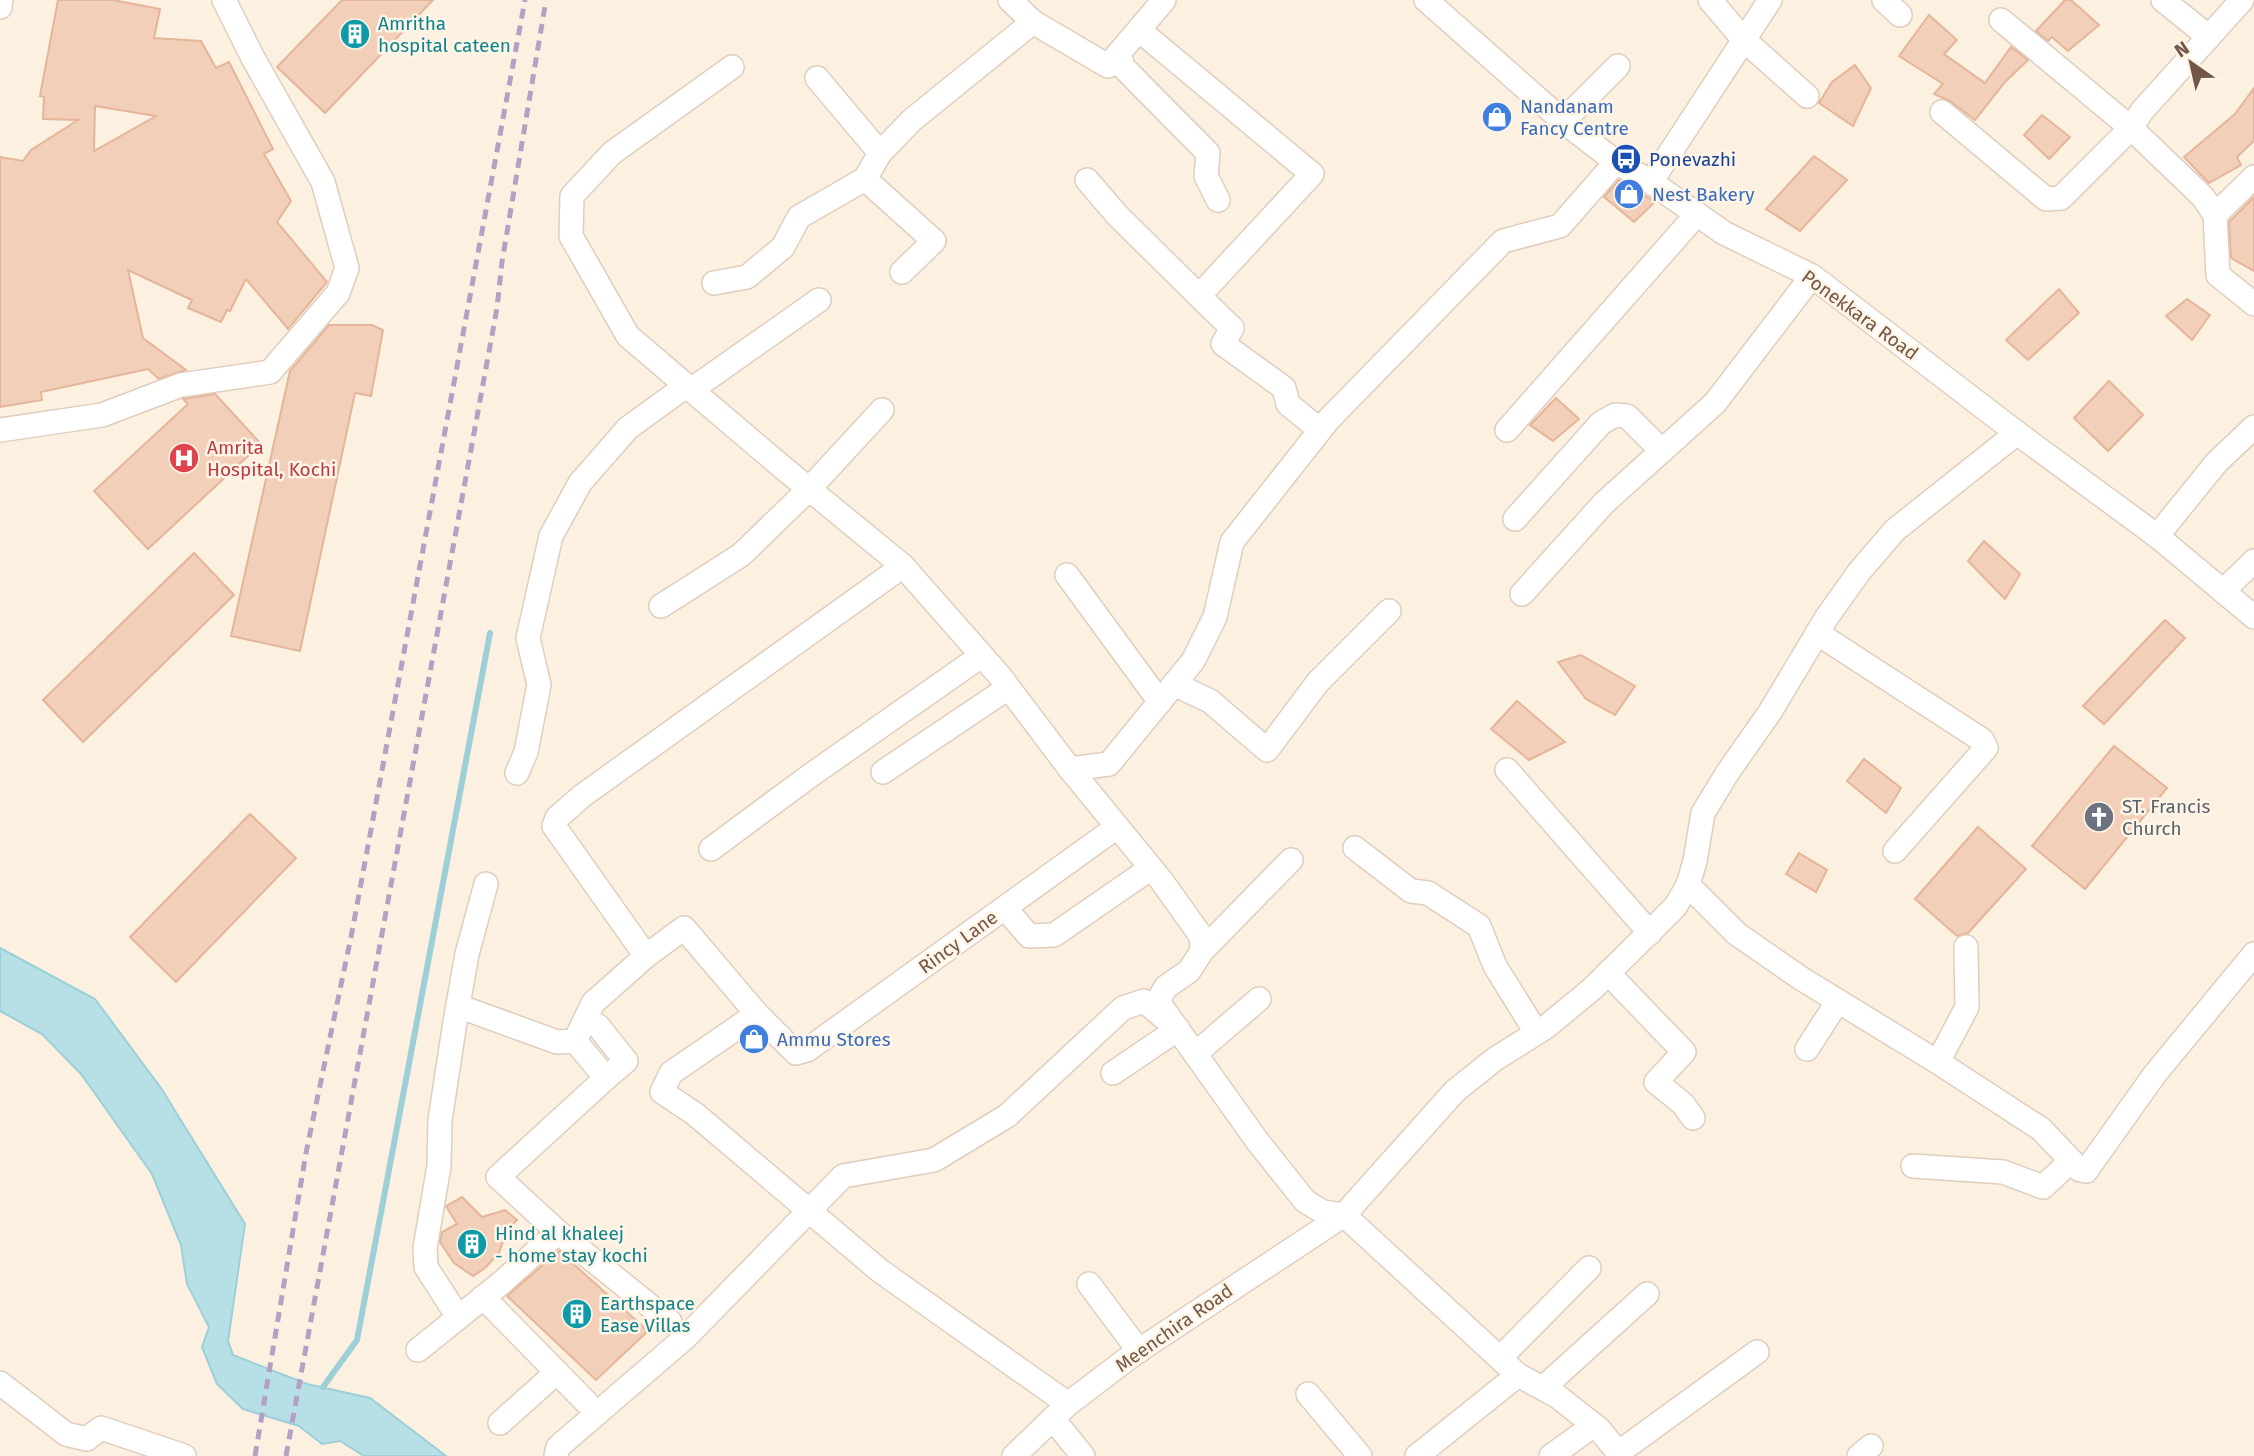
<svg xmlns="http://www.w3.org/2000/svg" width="2254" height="1456" font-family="'Fira Sans',sans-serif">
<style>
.water{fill:#b6dfe6;stroke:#9ccfd7;stroke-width:2}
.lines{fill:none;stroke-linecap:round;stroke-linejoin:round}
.stream{stroke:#9ccfd7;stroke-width:6}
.building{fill:#f2cfb8;stroke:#e5b599;stroke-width:2;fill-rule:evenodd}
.minor-casing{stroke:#e0cdbd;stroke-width:26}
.minor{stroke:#fff;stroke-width:23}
.rail{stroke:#b4a0c5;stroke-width:5;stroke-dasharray:10 7;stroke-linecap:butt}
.labels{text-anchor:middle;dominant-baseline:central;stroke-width:5;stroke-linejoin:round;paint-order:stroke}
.culture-label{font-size:19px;fill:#0d838f;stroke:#fff5e7;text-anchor:start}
.shop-label{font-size:19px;fill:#366cbe;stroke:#fff5e7;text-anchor:start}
.transit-label{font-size:19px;fill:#164399;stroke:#fff5e7;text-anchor:start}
.street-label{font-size:19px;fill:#735748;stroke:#fff5e7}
.health-label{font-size:19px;fill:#be3a42;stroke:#fff5e7;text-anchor:start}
.worship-label{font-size:19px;fill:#5b616d;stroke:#fff5e7;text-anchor:start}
</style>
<rect width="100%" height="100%" fill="#fcf1e1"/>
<!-- water -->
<polygon class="water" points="0,948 95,999 161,1088 245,1224 228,1341 233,1355 307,1384 370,1398 446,1456 364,1456 340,1441 322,1444 299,1426 243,1409 217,1384 202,1347 209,1327 187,1284 181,1245 152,1174 81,1074 42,1034 0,1011"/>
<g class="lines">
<!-- stream -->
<polyline class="stream" points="323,1387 357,1340 490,633"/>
</g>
<!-- building -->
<g class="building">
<path d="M58 0H113L160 9 154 38 201 41 216 68 229 62 273 149 264 154 291 201 277 222 327 282 288 329 246 279 230 311 227 310 221 322 188 308 192 300 128 270 143 338 186 370 159 379 148 369 41 392 42 400 0 407V157L23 161 31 150 78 120 43 119 44 97 40 96ZM95 106 156 116 94 151Z"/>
<polygon points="342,0 433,0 325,113 277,67"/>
<polygon points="2065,0 2071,0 2099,25 2068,51 2052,37 2048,41 2036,31"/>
<polygon points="1929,15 1957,40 1944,54 1985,83 2011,47 2028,60 2005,82 1975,120 1950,101 1934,94 1943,84 1899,56"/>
<polygon points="1855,65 1871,88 1853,126 1819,103 1832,82"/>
<polygon points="2254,88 2254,141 2237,157 2241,165 2209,183 2184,157 2235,114"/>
<polygon points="2042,115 2070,137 2049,159 2024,135"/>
<polygon points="1814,156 1847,180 1800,231 1766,209"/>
<polygon points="1619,180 1655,202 1634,222 1604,197"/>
<polygon points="2254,197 2254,271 2231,258 2229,222"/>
<polygon points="2059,289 2079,313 2028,360 2006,340"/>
<polygon points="2187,299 2210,315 2192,340 2166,316"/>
<polygon points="329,325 372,325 383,330 371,396 355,393 300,651 231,636 290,371"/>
<polygon points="2109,381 2143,415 2108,451 2074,418"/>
<polygon points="215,394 261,444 148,549 94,491 188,404 183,399"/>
<polygon points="1556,398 1579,419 1553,441 1530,425"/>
<polygon points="1984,541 2020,574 2005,599 1968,561"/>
<polygon points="194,553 234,595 83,742 43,700"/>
<polygon points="2165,620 2185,638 2104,724 2083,706"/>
<polygon points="1581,655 1635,686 1615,715 1586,699 1558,662"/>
<polygon points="1517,701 1565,742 1529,760 1491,729"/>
<polygon points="2114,746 2167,788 2085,889 2032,846"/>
<polygon points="1864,759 1901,788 1886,813 1847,781"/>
<polygon points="250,814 296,858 176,982 130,937"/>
<polygon points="1978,827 2026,869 1968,933 1957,936 1915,899"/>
<polygon points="1799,853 1827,870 1816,892 1786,874"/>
<polygon points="462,1197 482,1217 505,1210 517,1220 507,1230 499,1253 485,1268 473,1276 454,1263 440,1242 442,1232 457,1224 446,1206"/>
<polygon points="559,1251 648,1331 596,1380 507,1296"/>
</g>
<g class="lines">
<!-- minor casing -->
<g class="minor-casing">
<g id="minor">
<polyline points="1010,0 1033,22 1108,66 1164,0"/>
<polyline points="1426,0 1563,121 1616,162 1651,182 1724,233 1812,276 2017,433 2157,536 2254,617"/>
<polyline points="1710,0 1744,40 1807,96"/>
<polyline points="1884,0 1900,15"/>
<polyline points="2163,0 2209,37"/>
<polyline points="2242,0 2142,111 2131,128 2203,197 2215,215 2218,275 2254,304"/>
<polyline points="0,7 1,0"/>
<polyline points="1119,53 1123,67 1208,153 1206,176 1218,200"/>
<polyline points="732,67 612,153 572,196 571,236 628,336 781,466 903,566 999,675 1070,769 1109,764 1193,661 1215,617 1232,542 1329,419 1503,241 1560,226 1616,162"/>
<polyline points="817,78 880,153"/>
<polyline points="1942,112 2046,199 2061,198 2131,128 2001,20"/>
<polyline points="1563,121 1618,66"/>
<polyline points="865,179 934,241 902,272"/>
<polyline points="1087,180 1117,215 1199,296 1312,174 1139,30"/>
<polyline points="1651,182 1770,0"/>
<polyline points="2215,215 2254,177"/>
<polyline points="714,283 747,277 783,247 799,217 865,179 880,153 912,120 1033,22"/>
<polyline points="1199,296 1232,328 1223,344 1284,388 1288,404 1320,430"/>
<polyline points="691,390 819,300"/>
<polyline points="0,430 102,415 181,385 270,372 338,293 347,268 323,182 253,58 224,0"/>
<polyline points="1507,430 1697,214"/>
<polyline points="1515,519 1601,423 1615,415 1627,416 1662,451"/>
<polyline points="2157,536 2217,462 2254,427"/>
<polyline points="1067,575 1160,702"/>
<polyline points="2223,591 2254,561"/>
<polyline points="1522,594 1604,503 1715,403 1812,276"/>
<polyline points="661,606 741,555 809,489 882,410"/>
<polyline points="1817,633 1982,740 1986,748 1895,851"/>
<polyline points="1174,684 1210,701 1267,750 1318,682 1389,611"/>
<polyline points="1070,769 1161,880 1201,936 1202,951 1189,971 1166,987 1160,997 1161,1006 1258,1142 1305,1201 1323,1212 1344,1215"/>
<polyline points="1507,770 1650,933"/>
<polyline points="883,772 1008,688"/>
<polyline points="517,773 526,752 539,685 528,638 551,536 580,483 628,428 686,386"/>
<polyline points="1355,848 1411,891 1428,893 1479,926 1495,966 1536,1032"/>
<polyline points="711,849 811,775 981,656"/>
<polyline points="1688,885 1737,934 1802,979 1944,1066 2041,1129 2080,1170 2086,1171 2155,1074 2254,954"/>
<polyline points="1005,908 1029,936 1054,935 1151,868"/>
<polyline points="1202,951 1291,860"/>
<polyline points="646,956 554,826 557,818 582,796 903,566"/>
<polyline points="1608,973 1684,1052 1656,1082 1683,1104 1693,1118"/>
<polyline points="458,1006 557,1042 575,1041"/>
<polyline points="757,1014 671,1073 662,1092 695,1114 879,1270 1068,1404"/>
<polyline points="585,1020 598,1026 626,1061 606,1078"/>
<polyline points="1807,1049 1838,1001"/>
<polyline points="1195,1054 1259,999"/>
<polyline points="1938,1062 1967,1007 1966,947"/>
<polyline points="1913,1166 2003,1172 2043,1187 2071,1161"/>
<polyline points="1089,1284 1139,1351"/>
<polyline points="483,1297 587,1403"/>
<polyline points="458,1317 426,1267 425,1248 439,1166 440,1120 455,1022 467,954 486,884"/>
<polyline points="670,1322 558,1232 498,1177 606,1078 575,1041 593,1003 646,956 684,928 757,1014 796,1053 807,1050 1117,827"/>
<polyline points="418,1350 500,1284 558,1232"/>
<polyline points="1500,1358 1589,1268"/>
<polyline points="0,1383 66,1434 87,1439 101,1428 184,1456"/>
<polyline points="1543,1388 1647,1294"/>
<polyline points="1308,1394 1360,1456"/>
<polyline points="1053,1419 1083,1456"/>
<polyline points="500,1423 557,1372"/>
<polyline points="1618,1453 1757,1352"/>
<polyline points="556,1456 558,1447 686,1337 843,1176 934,1160 1007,1116 1123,1008 1144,1001 1178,1029 1113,1073"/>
<polyline points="1014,1456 1068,1404 1135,1353 1344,1215"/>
<polyline points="1417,1456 1518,1375"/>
<polyline points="1551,1456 1594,1425"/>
<polyline points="1621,1456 1599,1429 1557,1396 1518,1375 1344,1215 1455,1091 1495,1059 1546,1027 1592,989 1675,907 1688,885 1695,861 1703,813 1728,772 1770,712 1827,617 1859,572 1895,530 2017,433"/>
<polyline points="1859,1456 1871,1446"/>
</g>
</g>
<!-- minor -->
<use href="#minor" class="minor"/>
<!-- rail -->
<g class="rail">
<polyline points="255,1456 306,1153 352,932 525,0"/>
<polyline points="286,1456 497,308 502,262 546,0"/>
</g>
</g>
<!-- icons -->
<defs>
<g id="building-disc" transform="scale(1.575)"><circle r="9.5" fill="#0f9aa8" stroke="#fff5e7"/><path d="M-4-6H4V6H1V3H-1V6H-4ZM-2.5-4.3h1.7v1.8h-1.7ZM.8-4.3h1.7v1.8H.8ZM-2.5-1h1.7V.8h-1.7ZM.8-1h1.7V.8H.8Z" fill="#fff"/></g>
<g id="shop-disc" transform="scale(1.575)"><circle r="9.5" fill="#3f7fe0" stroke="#fff5e7"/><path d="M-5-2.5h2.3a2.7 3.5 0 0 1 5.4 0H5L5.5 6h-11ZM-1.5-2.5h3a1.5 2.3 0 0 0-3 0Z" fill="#fff"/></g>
<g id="bus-disc" transform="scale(1.575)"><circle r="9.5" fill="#1a4fb4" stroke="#fff5e7"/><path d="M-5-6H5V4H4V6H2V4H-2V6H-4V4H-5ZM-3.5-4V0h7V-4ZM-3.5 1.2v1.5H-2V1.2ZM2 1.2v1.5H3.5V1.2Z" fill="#fff"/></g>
<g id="hospital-disc" transform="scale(1.575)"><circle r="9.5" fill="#e0444e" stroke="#fff5e7"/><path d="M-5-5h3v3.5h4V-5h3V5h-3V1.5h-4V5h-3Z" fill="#fff"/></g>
<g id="church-disc" transform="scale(1.575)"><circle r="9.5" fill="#6b7280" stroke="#fff5e7"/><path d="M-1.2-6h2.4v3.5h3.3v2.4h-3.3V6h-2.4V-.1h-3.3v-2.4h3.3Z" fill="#fff"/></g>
</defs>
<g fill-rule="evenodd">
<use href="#building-disc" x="355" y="34"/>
<use href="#shop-disc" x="1497" y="117"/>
<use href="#bus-disc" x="1626" y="159"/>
<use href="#shop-disc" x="1629" y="194"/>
<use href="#hospital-disc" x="184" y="458"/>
<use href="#church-disc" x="2099" y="817"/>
<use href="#shop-disc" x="754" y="1039"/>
<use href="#building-disc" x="472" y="1244"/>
<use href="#building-disc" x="577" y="1314"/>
</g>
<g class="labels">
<!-- culture labels -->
<g class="culture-label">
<text x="378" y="23">Amritha<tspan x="378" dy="22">hospital cateen</tspan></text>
<text x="495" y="1233">Hind al khaleej<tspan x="495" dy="22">- home stay kochi</tspan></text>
<text x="600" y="1303">Earthspace<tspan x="600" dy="22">Ease Villas</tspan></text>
</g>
<!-- shop labels -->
<g class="shop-label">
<text x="1520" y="106">Nandanam<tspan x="1520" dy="22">Fancy Centre</tspan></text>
<text x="1652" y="194">Nest Bakery</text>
<text x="777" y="1039">Ammu Stores</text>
</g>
<!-- transit labels -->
<g class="transit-label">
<text x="1649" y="159">Ponevazhi</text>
</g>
<!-- street labels -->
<g class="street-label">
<text transform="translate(1860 315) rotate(36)">Ponekkara Road</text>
<text transform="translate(958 942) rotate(-36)">Rincy Lane</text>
<text transform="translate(1174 1328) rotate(-35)">Meenchira Road</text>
</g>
<!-- health labels -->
<g class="health-label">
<text x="207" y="447">Amrita<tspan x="207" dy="22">Hospital, Kochi</tspan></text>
</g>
<!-- worship labels -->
<g class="worship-label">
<text x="2122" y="806">ST. Francis<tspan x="2122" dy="22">Church</tspan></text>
</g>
</g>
<!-- north arrow -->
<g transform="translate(2191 63) rotate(326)" stroke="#fff5e7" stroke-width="5" paint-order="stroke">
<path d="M0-5L12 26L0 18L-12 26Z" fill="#735748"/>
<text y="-10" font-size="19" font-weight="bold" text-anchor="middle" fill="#735748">N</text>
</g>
</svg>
